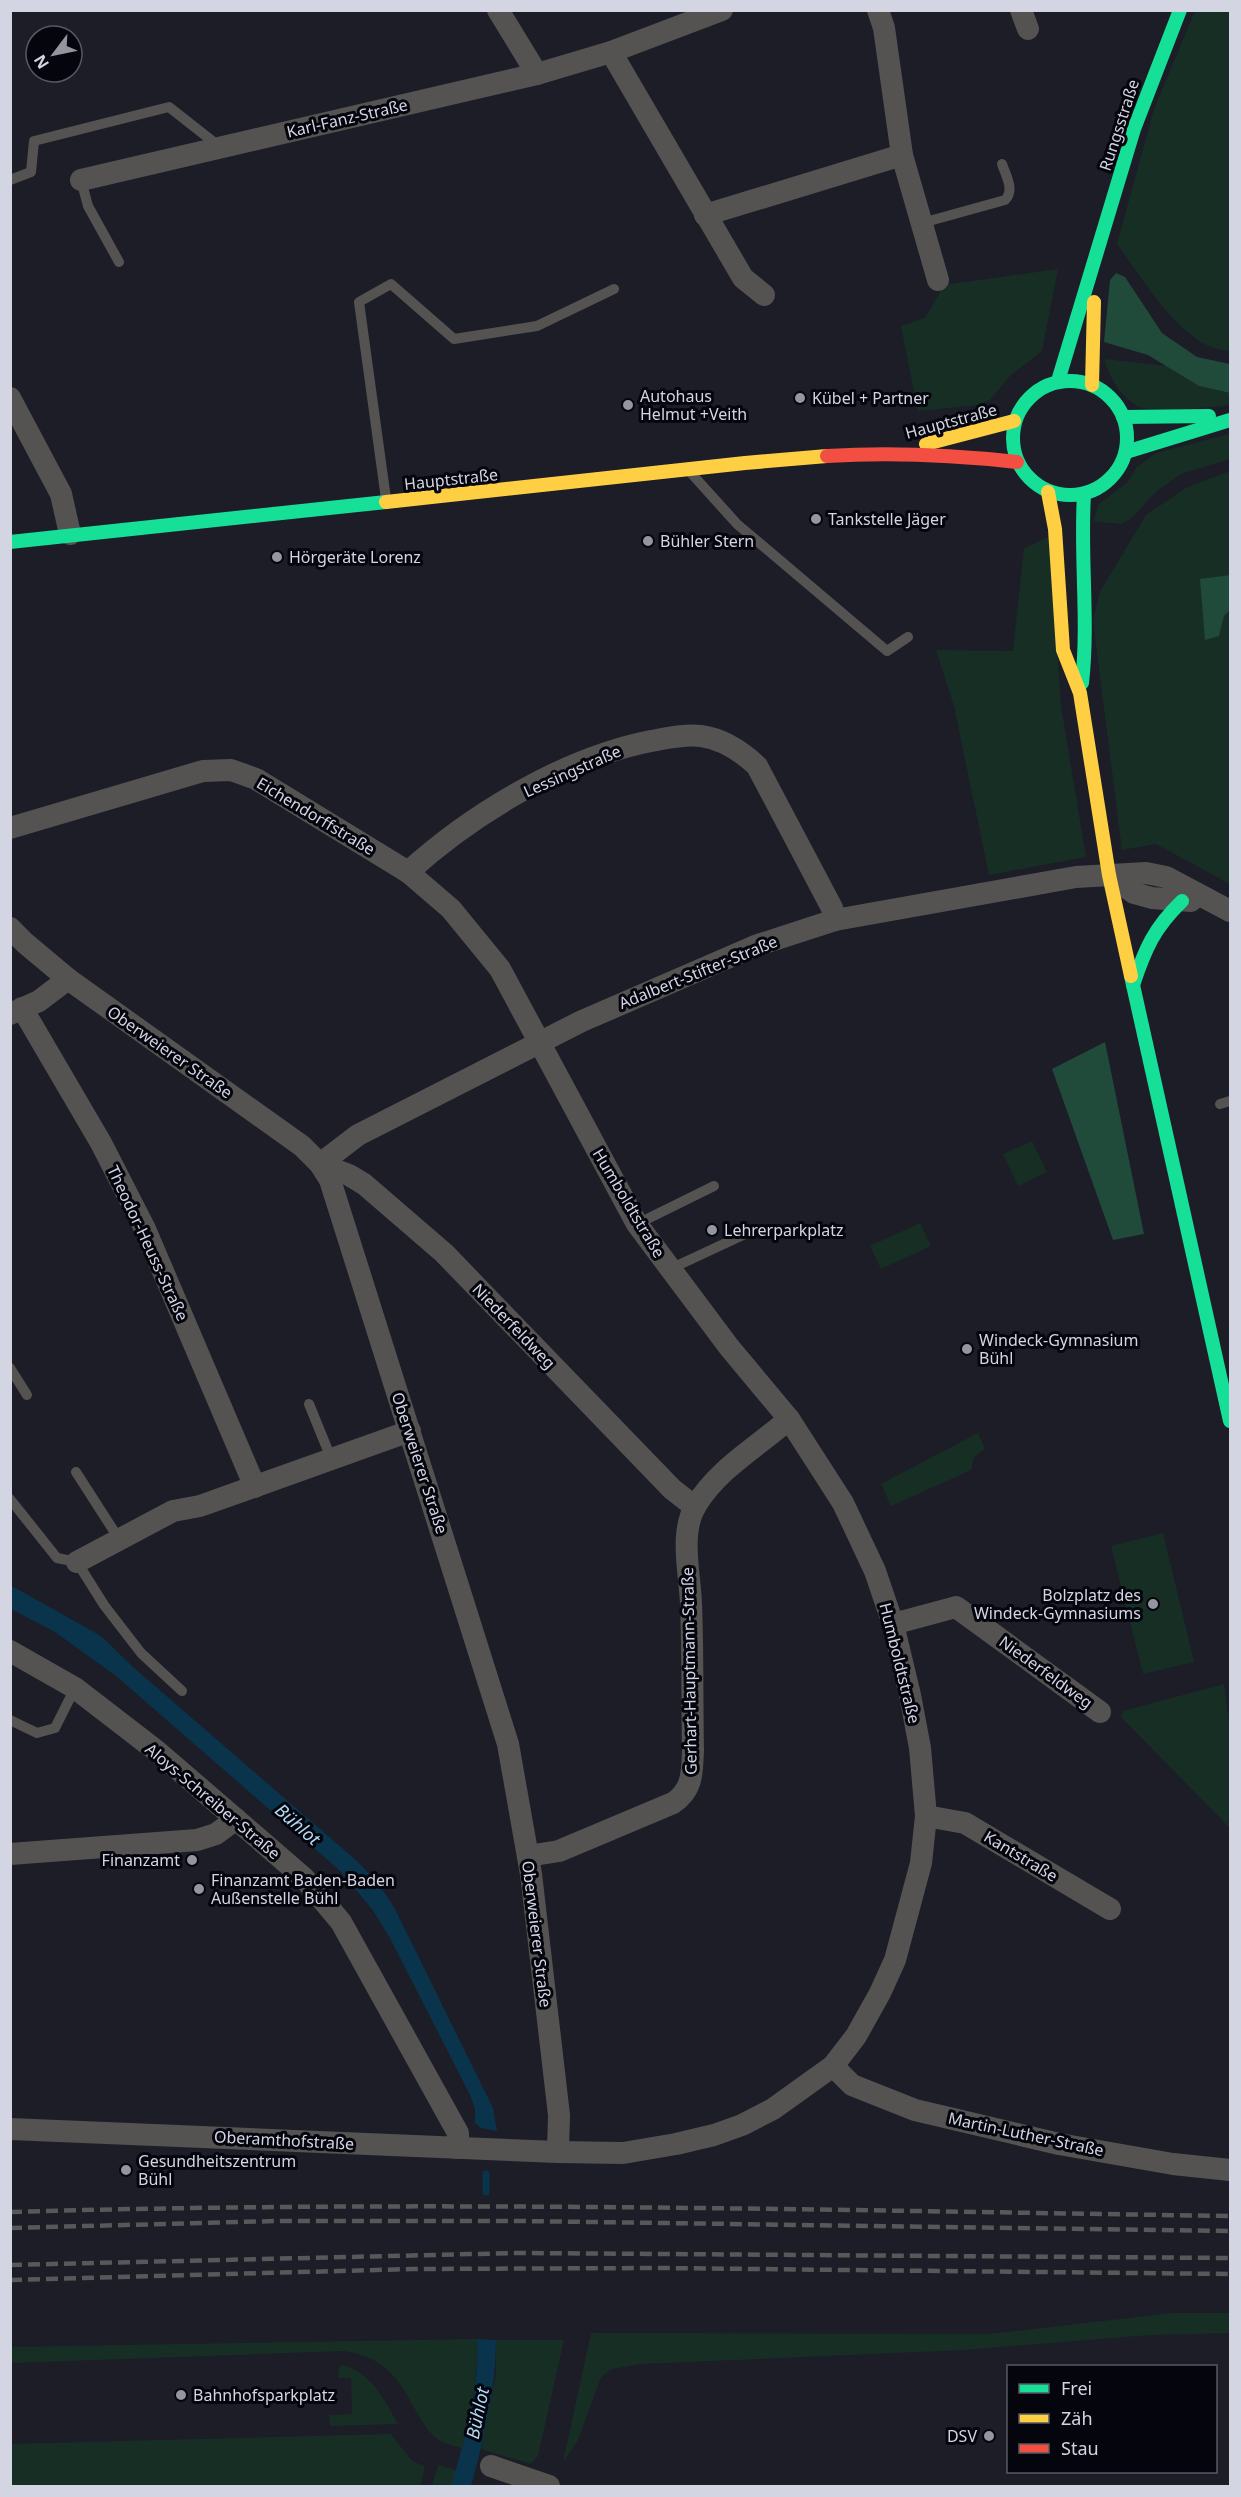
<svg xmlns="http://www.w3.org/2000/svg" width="1241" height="2497" font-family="'Noto Sans',sans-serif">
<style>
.green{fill:#172e25}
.forest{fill:#204a39}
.water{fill:#09344b}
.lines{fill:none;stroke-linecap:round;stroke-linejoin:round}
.stream{stroke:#09344b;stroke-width:7}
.lane{stroke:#545351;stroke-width:10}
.street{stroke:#545351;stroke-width:22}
.fast{stroke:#16e098;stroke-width:14}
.slow{stroke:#ffcf43;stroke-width:14}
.jam{stroke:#f24e42;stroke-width:14}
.rail{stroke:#58585a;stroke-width:4.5;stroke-dasharray:12 6;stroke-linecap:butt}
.poi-dot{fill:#9395a1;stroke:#05050d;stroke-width:2}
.labels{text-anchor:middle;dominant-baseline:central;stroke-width:6;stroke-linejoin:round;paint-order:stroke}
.street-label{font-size:16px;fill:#d3d5e3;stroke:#05050d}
.poi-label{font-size:16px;fill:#d3d5e3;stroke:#05050d;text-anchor:start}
.water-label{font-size:18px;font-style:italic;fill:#b2daf5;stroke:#05050d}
</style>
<rect width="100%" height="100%" fill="#1c1d27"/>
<!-- green -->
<g class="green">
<path d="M1195 11H1230V350C1187 354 1140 275 1117 244L1154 109Z"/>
<polygon points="1058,269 1042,351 1010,376 990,400 979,405 918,411 901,326 925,318 944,285"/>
<path d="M1104 359 1167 366 1199 386 1230 393V405C1211 407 1153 414 1138 406 1120 397 1110 377 1104 359Z"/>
<polygon points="1230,434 1230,459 1181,474 1158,490 1130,519 1120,524 1093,521 1099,504 1128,482 1136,468 1156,453"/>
<polygon points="1230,471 1230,575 1200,580 1219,636 1224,616 1230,610 1230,884 1156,844 1122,850 1093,620 1100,592 1146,515 1186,488"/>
<polygon points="1049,537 1061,706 1086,857 989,875 954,706 936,650 1013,651 1024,548"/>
<polygon points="1032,1141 1047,1172 1018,1186 1003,1154"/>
<polygon points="920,1223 931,1246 881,1269 870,1246"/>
<polygon points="978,1433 985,1449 974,1457 971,1470 891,1506 881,1484"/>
<polygon points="1163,1533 1194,1662 1143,1674 1111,1546"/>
<polygon points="1224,1684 1230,1732 1230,1828 1121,1717 1123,1711"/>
<polygon points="1172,2313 1230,2313 1230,2333 1150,2335 963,2350 640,2364 612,2369 601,2377 578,2440 563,2462 591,2333 989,2334"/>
<path d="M477 2339C479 2376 471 2412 462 2448 454 2446 445 2444 439 2440 428 2433 423 2422 416 2411 398 2377 384 2357 344 2351L11 2363 10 2347Z"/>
<polygon points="496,2340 564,2340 538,2456 531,2464 481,2449 496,2375"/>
<path d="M344 2365C373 2375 384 2399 398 2424L330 2426 329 2415 352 2414 351 2378H338L339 2366Z"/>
<polygon points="391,2434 411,2460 425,2467 420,2486 11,2486 11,2444"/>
<polygon points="438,2465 456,2470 451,2486 432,2486"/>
</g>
<!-- forest -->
<g class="forest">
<polygon points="1116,273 1125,277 1162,333 1197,357 1230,364 1230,393 1199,386 1148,355 1104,342 1110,280"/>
<polygon points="1230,575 1230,610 1224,616 1219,636 1205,640 1200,579"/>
<polygon points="1105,1042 1144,1234 1113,1240 1052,1069"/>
</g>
<!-- water -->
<g class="water">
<polygon points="10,1585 101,1636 133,1667 357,1861 377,1882 394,1907 493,2108 497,2131 481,2128 475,2123 475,2109 470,2095 391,1940 372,1909 338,1869 116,1676 55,1632 11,1609"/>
<path d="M477 2339 496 2340C496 2390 484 2438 471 2486H451C465 2439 480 2389 477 2339Z"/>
</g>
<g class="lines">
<!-- stream -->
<polyline class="stream" points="486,2174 486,2192"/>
<!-- lane -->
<g class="lane">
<polyline points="10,180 31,172 34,141 169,107 220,147"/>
<polyline points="81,180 88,206 119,262"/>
<path d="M922 223 1005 200C1015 190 1006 176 1002 164"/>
<polyline points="691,473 737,524 887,651 908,637"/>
<polyline points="386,499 359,302 391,284 454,339 537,326 614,289"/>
<polyline points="1220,1104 1230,1101"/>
<polyline points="637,1224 714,1186"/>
<polyline points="670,1269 743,1235"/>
<polyline points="10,1368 27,1395"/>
<polyline points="309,1404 331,1458"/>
<polyline points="76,1472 119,1539"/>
<polyline points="10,1499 57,1558 77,1562 104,1605 141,1653 182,1691"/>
<polyline points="10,1720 37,1733 55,1728 75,1688"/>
</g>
<!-- street -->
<g class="street">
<polyline points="498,10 537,74"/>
<polyline points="878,10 884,28 902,155 938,280"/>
<polyline points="1021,10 1028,29"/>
<polyline points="611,52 743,278 764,295"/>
<polyline points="81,180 537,74 611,52 722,10"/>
<polyline points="705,215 902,155"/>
<polyline points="10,398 61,494 70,534"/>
<polyline points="10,828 203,771 231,770 256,779 408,872 451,909 500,969 637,1224 729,1347 789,1419 843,1503 875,1571 893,1624 910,1695 920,1748 926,1816 921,1863 895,1960 880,1993 856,2036 833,2066 773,2109 742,2125 714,2135 676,2144 623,2153 558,2152 10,2129"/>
<path d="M408 872C473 813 565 758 651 741 668 738 684 734 701 736 723 739 741 751 757 766L832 908 835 920"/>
<polyline points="1109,875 1134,893 1152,898 1191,901"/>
<polyline points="10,928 25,943 68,979 302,1146 320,1164 330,1180 508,1744 531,1874 559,2115 558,2152"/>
<polyline points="22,1008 101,1143 145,1229 255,1487"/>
<polyline points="10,1014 39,1001 68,979"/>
<polyline points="320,1164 358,1135 582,1021 755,946 835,920 1076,877 1146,873 1166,877 1230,911"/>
<polyline points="320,1164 349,1175 364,1184 444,1253 672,1489 695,1507"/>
<polyline points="77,1562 173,1511 200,1506 410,1431"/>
<polyline points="893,1624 956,1607 1100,1712"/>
<polyline points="10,1651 75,1688 158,1752 304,1878 341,1922 458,2133 458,2148"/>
<polyline points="926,1816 965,1823 1110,1909"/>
<polyline points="10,1854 197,1840 216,1834 236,1819"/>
<path d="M528 1856 559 1851 673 1803C693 1790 692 1772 693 1750 692 1701 693 1653 691 1604 690 1573 679 1533 696 1505 720 1467 756 1448 789 1419"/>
<polyline points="833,2066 852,2085 915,2110 1059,2144 1173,2164 1230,2170"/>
<polyline points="491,2466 549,2486"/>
</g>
<!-- fast -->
<g class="fast">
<circle cx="1070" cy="438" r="57"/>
<polyline points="1058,381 1134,129 1180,10"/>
<polyline points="1123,417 1209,416"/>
<polyline points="1126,452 1230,420"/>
<polyline points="10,542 386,502"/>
<path d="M1082 683C1089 620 1080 557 1084 494"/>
<polyline points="1131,976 1230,1421"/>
<path d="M1133 985C1145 949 1154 928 1182 901"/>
</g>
<!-- slow -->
<g class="slow">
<polyline points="1092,385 1094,302"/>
<polyline points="926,444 1014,421"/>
<polyline points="1048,492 1055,529 1063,650 1080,693 1109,875 1131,976"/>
<polyline points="386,502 745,463 827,456"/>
</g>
<!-- jam -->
<path class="jam" d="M827 456C891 452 954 455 1017 462"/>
<!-- rail -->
<g class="rail">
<path d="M10 2212C417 2200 824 2210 1230 2216"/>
<polyline points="10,2228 277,2221 520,2221 1230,2231"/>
<polyline points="10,2265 517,2253 1230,2258"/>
<polyline points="10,2280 412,2269 659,2268 1230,2274"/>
</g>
</g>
<!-- markers -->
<g class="poi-dot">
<circle cx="800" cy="398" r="6"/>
<circle cx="628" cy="405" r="6"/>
<circle cx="816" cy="519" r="6"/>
<circle cx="648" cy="541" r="6"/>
<circle cx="277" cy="557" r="6"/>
<circle cx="712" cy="1230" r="6"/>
<circle cx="967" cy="1349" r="6"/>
<circle cx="1153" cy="1604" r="6"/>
<circle cx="192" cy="1860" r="6"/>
<circle cx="199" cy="1889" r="6"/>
<circle cx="126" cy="2170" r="6"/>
<circle cx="181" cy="2395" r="6"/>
<circle cx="989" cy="2436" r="6"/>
</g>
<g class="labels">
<!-- street labels -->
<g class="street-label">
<text transform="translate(347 118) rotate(-13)">Karl-Fanz-Straße</text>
<text transform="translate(1119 125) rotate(-72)">Rungsstraße</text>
<text transform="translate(951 421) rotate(-15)">Hauptstraße</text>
<text transform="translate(451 479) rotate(-6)">Hauptstraße</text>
<text transform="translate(572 771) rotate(-24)">Lessingstraße</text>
<text transform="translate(316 816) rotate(31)">Eichendorffstraße</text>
<text transform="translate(698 972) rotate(-22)">Adalbert-Stifter-Straße</text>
<text transform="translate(170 1052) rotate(35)">Oberweierer Straße</text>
<text transform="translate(629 1203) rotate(59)">Humboldtstraße</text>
<text transform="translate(148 1243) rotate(65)">Theodor-Heuss-Straße</text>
<text transform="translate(514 1326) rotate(46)">Niederfeldweg</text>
<text transform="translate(420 1463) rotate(72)">Oberweierer Straße</text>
<text transform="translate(900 1663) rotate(76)">Humboldtstraße</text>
<text transform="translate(689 1671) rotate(-91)">Gerhart-Hauptmann-Straße</text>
<text transform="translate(1046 1672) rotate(36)">Niederfeldweg</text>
<text transform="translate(213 1801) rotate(40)">Aloys-Schreiber-Straße</text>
<text transform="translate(1021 1856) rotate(31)">Kantstraße</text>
<text transform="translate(537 1934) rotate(83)">Oberweierer Straße</text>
<text transform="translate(1026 2134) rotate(12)">Martin-Luther-Straße</text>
<text transform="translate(284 2140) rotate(3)">Oberamthofstraße</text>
</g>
<!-- poi labels -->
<g class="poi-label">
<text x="640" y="396">Autohaus<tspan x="640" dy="18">Helmut +Veith</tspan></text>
<text x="812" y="398">Kübel + Partner</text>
<text x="828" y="519">Tankstelle Jäger</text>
<text x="660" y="541">Bühler Stern</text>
<text x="289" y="557">Hörgeräte Lorenz</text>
<text x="724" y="1230">Lehrerparkplatz</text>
<text x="979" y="1340">Windeck-Gymnasium<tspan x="979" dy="18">Bühl</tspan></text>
<text x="1141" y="1595" text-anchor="end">Bolzplatz des<tspan x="1141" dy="18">Windeck-Gymnasiums</tspan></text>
<text x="180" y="1860" text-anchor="end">Finanzamt</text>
<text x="211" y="1880">Finanzamt Baden-Baden<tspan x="211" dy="18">Außenstelle Bühl</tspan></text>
<text x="138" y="2161">Gesundheitszentrum<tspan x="138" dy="18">Bühl</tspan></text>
<text x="193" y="2395">Bahnhofsparkplatz</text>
<text x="977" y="2436" text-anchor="end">DSV</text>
</g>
<!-- water labels -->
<g class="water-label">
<text transform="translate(298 1824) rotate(41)">Bühlot</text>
<text transform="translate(477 2413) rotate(-78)">Bühlot</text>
</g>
</g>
<!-- border -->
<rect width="1241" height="2497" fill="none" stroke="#d3d5e3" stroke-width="24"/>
<!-- legend -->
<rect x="1007" y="2365" width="210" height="108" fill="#05050d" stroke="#575863" stroke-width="1.5"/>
<rect x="1019" y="2384" width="30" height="9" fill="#16e098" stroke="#575863" stroke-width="1.5"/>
<text x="1061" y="2395" font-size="18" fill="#d3d5e3">Frei</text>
<rect x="1019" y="2414" width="30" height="9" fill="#ffcf43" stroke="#575863" stroke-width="1.5"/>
<text x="1061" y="2425" font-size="18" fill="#d3d5e3">Zäh</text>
<rect x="1019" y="2444" width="30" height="9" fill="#f24e42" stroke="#575863" stroke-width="1.5"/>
<text x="1061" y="2455" font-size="18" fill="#d3d5e3">Stau</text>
<!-- north arrow -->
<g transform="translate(54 54) rotate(238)"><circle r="28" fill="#05050d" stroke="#575863" stroke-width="1.5"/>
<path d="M0-4.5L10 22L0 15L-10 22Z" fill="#9395a1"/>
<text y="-9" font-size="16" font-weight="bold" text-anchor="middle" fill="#d3d5e3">N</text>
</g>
</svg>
